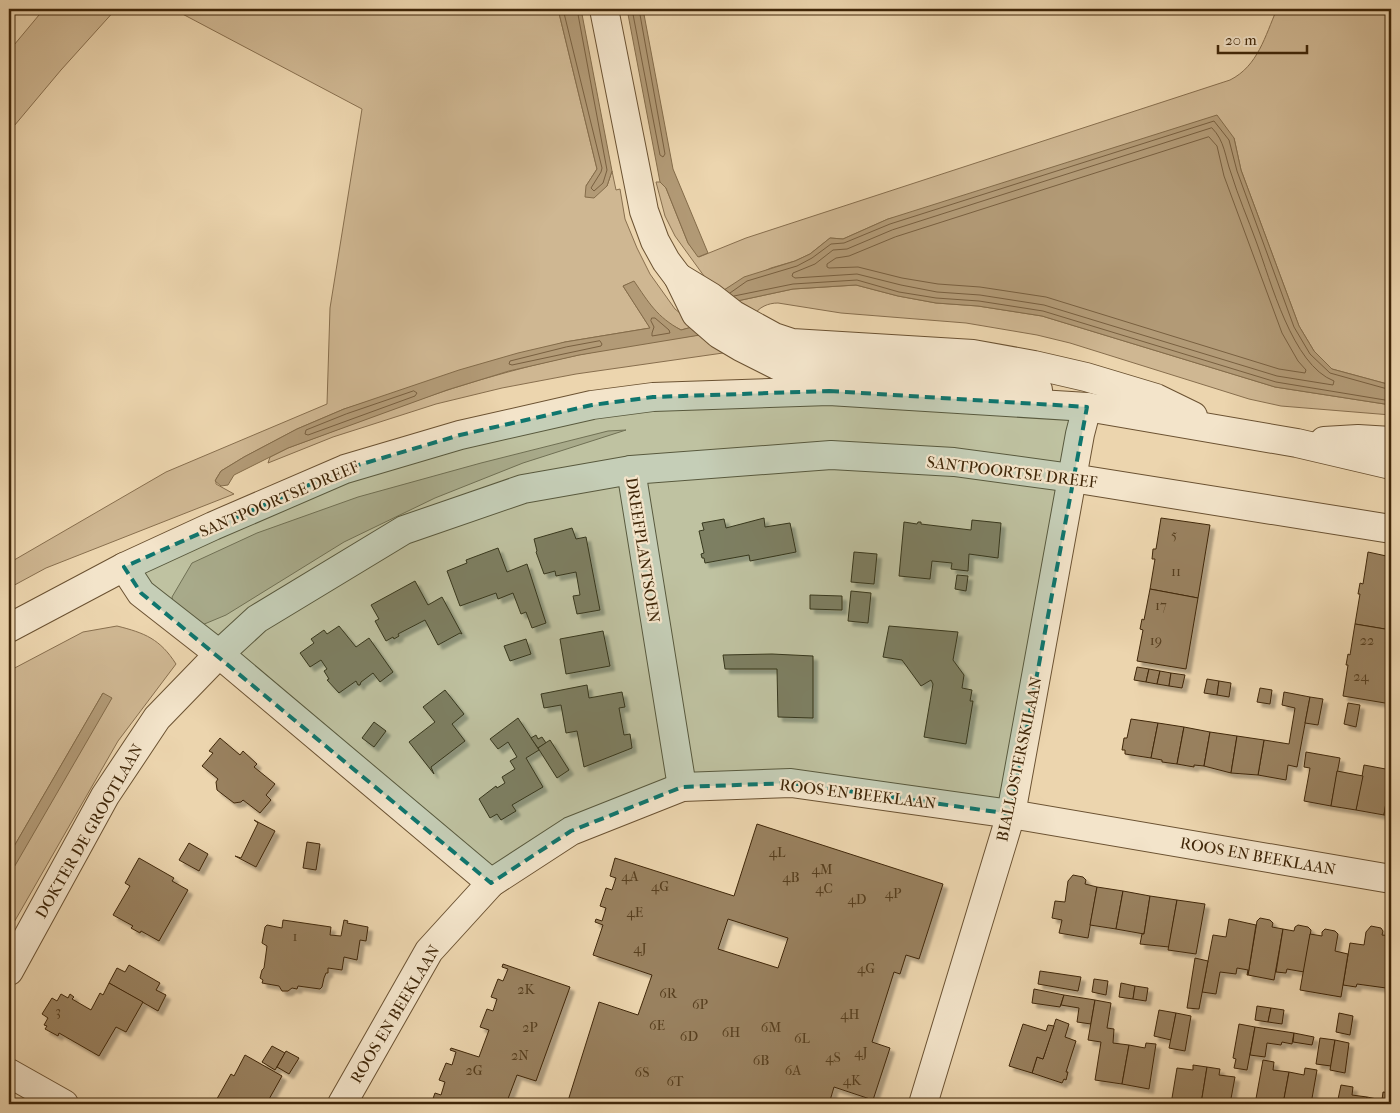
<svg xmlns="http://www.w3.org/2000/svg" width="1400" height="1113" font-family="'IM FELL French Canon',serif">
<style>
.green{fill:#cfb792;stroke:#886f4e}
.water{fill:#b29a76;stroke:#846c4a}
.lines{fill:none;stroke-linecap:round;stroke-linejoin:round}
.shore{stroke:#796040;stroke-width:1}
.building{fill:#99815f;stroke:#402709;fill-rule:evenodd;filter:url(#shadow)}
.minor-casing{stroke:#6b5232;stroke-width:30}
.minor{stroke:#f3e4ca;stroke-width:28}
.marked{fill:#0f766e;fill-opacity:0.2;stroke:#0f766e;stroke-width:4;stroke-dasharray:10 6;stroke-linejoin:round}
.labels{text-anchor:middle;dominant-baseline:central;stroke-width:4.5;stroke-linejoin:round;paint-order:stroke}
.number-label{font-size:14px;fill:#563e1e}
.street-label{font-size:16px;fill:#402709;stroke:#f3e4ca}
</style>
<defs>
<filter id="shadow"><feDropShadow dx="4.5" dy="4.5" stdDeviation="1" flood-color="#0004"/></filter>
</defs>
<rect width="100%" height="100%" fill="#ecd5ae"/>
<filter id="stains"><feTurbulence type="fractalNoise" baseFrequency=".004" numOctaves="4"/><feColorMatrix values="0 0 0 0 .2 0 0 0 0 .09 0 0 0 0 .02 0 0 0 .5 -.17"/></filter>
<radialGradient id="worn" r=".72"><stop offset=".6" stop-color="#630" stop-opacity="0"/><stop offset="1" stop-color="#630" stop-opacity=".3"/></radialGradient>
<!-- green -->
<g class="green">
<polygon points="44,9 116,9 61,70 9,132 9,51"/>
<polygon points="173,9 558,9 597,169 586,186 607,186 612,171 616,190 620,189 625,219 637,248 650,274 675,309 696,326 681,330 666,322 653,309 633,282 623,286 650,328 565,342 344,409 297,429 244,457 221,471 216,479 216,484 234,494 46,568 9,588 9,563 166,472 327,404 330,308 362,109"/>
<path d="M1277 9H1391V385L1332 369 1314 351 1299 326 1241 170 1234 138 888 219 843 239 830 238 810 254 795 261 771 268 724 290 717 289 704 276 675 236 665 216 656 182H660L666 188 688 243 699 257 746 238 1230 80C1258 66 1265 36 1277 9Z"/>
<path d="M856 285 898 296 936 303 978 306 1042 316 1275 387 1391 405V415L1281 406 1249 399 1070 343 1037 335 966 323 841 313 778 303C768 303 759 307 753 316L737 301 793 289Z"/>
<path d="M706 334 730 352 576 374 502 388 436 404 333 437 268 463 270 457 288 448C361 421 433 392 508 372 572 354 640 343 706 334Z"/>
<polygon points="626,430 523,463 435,498 344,542 226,615 202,625 173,602 172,597 192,563 257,533 358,497 481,463 608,431"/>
<path d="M117 626C145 633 160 639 176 664L118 741 9 931V876L103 693 9 855V671L83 632Z"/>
</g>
<!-- water -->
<g class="water">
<polygon points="558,9 581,9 612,171 607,186 594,198 585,197 586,186 597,169"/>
<polygon points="627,9 643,9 673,169 708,253 698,257 688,243 666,188 660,182"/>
<path d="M1217 115 1234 138 1241 170 1299 326 1314 351 1332 369 1391 385V405L1275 387 1042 316 978 306 936 303 898 296 856 285 793 289 737 301 706 334 579 355 509 371 447 390 288 448 234 475 228 485 221 486 215 481 221 471 244 457 297 429 344 409 459 370 518 353 565 342 650 328 623 286 634 281C649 303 657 317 681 330L696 326 724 290 744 277 795 261 810 254 830 238 843 239 888 219Z"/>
<polygon points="103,693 112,698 9,876 9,855"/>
</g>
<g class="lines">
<!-- shore -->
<g class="shore">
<polyline points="563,9 602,168 601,172 591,188 594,191 603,183 607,170 577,9"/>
<polyline points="632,9 660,155 663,157 665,154 639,9"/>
<path d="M1212 128C1225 141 1225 157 1231 173 1238 196 1248 219 1256 241 1271 281 1292 365 1334 381L1333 385 1277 376 1044 305 980 295 937 292 901 285 857 274 795 278 792 276 793 273 815 264 833 250 847 249 892 230Z"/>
<polygon points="1209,137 1217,146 1224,176 1282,333 1298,361 1306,370 1305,373 1279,369 1046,297 980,287 938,284 902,278 858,267 829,268 827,267 827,264 836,258 849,256 895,237"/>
<polyline points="730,293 747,281 797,266 812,258 831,244 844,243 890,224 1214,121 1229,140 1237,171 1294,327 1310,354 1330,373 1391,390"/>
<polyline points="734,296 793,284 857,280 899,292 936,298 979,301 1043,311 1276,382 1391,401"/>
<polygon points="652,318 655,318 669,330 670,333 652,336 652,333 654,327 651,321"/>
<polygon points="600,341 602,344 601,346 512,365 509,364 510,361 566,347"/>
<polygon points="414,391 417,393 415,396 308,435 305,434 306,430 346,414"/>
</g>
</g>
<!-- building -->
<g class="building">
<polygon points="764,518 765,527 790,523 796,552 750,561 749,555 705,563 704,558 702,558 701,554 704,553 699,531 704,530 702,523 724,519 726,528"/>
<polygon points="1161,518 1210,525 1198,598 1150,589 1155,559 1152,559 1153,549 1156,549"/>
<polygon points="972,520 1001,523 998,558 969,554 968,571 951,569 952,563 932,561 930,579 899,576 904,522 917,524 918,522 921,522 921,524 971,530"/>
<polygon points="572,528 576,539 586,537 600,610 577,614 573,596 580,595 576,572 556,576 555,571 544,574 536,552 537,551 534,539"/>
<polygon points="498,548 507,572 527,564 546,623 532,628 526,612 521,614 513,593 498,599 496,593 460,606 447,571 467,563 466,560"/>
<polygon points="854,552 877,554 874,584 851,582"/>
<polygon points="1368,552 1391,557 1391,630 1355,624 1360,594 1358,594 1360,583 1363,584"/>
<polygon points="957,575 968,576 966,591 955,589"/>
<polygon points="415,581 428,605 442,597 462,634 460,633 438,645 425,620 398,634 399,636 394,639 393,637 386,641 375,621 379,619 371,605"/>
<polygon points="1150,589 1198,598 1186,669 1137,661 1143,630 1140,629 1142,619 1144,620"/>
<polygon points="851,591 871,593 868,623 848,621"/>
<polygon points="810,595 842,596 842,610 810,609"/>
<polygon points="1355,624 1391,630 1391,704 1343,696 1348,665 1346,665 1348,654 1350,655"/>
<polygon points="339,626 356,647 369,638 393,672 380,682 373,673 361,682 360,685 358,685 356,681 339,693 327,680 329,679 324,671 327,669 321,660 310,667 300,653 314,643 311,639 324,630 327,634"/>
<polygon points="889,626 958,632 953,660 964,675 962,688 972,690 970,701 973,701 966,744 924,737 933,684 931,680 921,686 902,660 883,657"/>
<polygon points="603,631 610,666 566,674 560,639"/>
<polygon points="526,639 531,654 510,661 504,646"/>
<polygon points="772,654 813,656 813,718 778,717 777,669 725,669 723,655"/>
<polygon points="1137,667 1149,669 1146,682 1134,680"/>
<polygon points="1149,669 1160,671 1157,684 1146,682"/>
<polygon points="1160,671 1171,673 1169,686 1157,684"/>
<polygon points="1171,673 1185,675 1182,688 1169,686"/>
<polygon points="1207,679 1219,681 1217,695 1204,693"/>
<polygon points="1219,681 1231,683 1229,697 1217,695"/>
<polygon points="587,685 589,698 622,692 625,707 619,708 624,735 630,734 632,748 584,767 577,731 566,733 561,705 544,708 541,694"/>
<polygon points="1260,688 1272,690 1270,704 1257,702"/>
<polygon points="445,690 464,714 452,724 465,741 431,767 434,774 409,742 435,722 423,707"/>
<polygon points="1284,692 1310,697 1297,767 1288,765 1286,780 1258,775 1264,740 1289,744 1295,708 1282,705"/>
<polygon points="1310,697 1323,699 1318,725 1305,723"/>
<polygon points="1348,703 1360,705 1356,727 1344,724"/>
<polygon points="1389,710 1391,710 1391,724 1387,723"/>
<polygon points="518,718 539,750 526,758 543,787 512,805 516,811 501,820 497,814 490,818 479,799 496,786 497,788 505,783 502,777 515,769 510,761 517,757 508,742 498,749 490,739"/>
<polygon points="1131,719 1158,723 1151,758 1125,754 1125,750 1122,750 1124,738 1127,738"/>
<polygon points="374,722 386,731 374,747 362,738"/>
<polygon points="1158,723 1184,727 1177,764 1162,762 1162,760 1151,758"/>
<polygon points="1184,727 1210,732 1204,766 1194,765 1194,767 1177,764"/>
<polygon points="1210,732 1237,736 1231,773 1204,766"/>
<polygon points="536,735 538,739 542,737 546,743 538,748 531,738"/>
<polygon points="1237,736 1264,740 1258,775 1231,773"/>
<polygon points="220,738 240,755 243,751 257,764 254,767 275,784 266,795 271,800 260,813 243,800 241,802 234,803 217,790 216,782 218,779 202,766 213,753 209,751"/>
<polygon points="550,740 569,770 557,778 538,748"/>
<polygon points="1306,752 1340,758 1331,806 1304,801 1310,768 1304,767"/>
<polygon points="1364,765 1391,770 1384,815 1356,810"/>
<polygon points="1337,771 1363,776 1356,810 1331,806"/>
<polygon points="1391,772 1391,816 1384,815"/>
<polygon points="254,820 275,831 256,867 235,856 241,858 258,823"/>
<path d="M757 824 943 884 919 959 906 955 900 974 894 972 872 1042 890 1048 873 1100 834 1087 829 1104H567L599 1002 638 1015 652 975 593 955 603 925 595 922 596 919 602 921 606 908 600 906 606 888 612 890 616 878 610 876 615 858 734 896ZM728 919 788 938 778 968 718 949Z"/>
<polygon points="307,842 320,844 316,870 303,868"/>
<polygon points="189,843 208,854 199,871 179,860"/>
<polygon points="139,858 174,878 172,881 188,890 159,941 141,931 140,933 131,928 133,926 113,915 130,886 125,883"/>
<polygon points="1073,875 1083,877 1086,880 1085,884 1097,887 1088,938 1059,933 1062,920 1052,918 1055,901 1065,902 1068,881"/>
<polygon points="1097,887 1123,891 1116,929 1090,925"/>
<polygon points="1123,891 1150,896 1144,934 1116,929"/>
<polygon points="1150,896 1177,900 1169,947 1140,944 1142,934 1144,934"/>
<polygon points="1177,900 1205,904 1196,954 1168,950"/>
<polygon points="1260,918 1270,920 1273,923 1272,927 1283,929 1274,980 1248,975 1257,921"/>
<polygon points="1229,919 1256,925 1248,975 1247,975 1248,970 1237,968 1236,974 1220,972 1216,994 1202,992 1213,935 1226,937"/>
<polygon points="283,920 331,927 330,935 341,936 344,920 348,921 347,923 368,927 366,941 360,940 357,960 344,957 342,970 328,968 328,973 326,973 324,978 322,987 320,989 298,986 297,989 292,988 288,991 282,991 279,986 262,983 263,980 260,978 262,970 264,968 267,946 262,943 265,927 267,925 282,928"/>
<polygon points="1298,925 1308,927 1311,930 1304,972 1287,969 1286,973 1276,972 1283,929 1294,931 1295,927"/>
<polygon points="1371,926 1381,928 1383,931 1382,935 1391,936 1391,955 1386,988 1357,984 1356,987 1343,985 1350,943 1364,945 1366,932"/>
<polygon points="1325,929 1335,931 1338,934 1335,951 1348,954 1341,997 1300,990 1310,934 1322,936 1322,932"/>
<polygon points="1391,955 1391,976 1388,975"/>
<polygon points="1195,958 1208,961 1199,1009 1187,1008"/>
<polygon points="503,964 570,987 536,1081 517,1075 506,1104 431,1104 435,1093 441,1095 445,1082 439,1080 446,1063 452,1065 456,1052 450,1050 451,1048 479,1057 489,1030 480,1027 487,1009 493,1011 497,999 491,997 498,979 503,981 508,969 502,967"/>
<polygon points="129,965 160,983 156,990 166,995 158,1011 109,983 117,968 125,972"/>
<polygon points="1040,971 1081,977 1078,991 1038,984"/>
<polygon points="1094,979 1108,981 1106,995 1092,992"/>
<polygon points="109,983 143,1002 126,1032 116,1027 99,1056 59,1033 58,1036 45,1029 47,1026 44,1025 48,1018 42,1014 52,998 57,1001 61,994 68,998 70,994 74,997 72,999 91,1010 100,993 103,995"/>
<polygon points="1121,983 1135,986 1133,999 1119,997"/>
<polygon points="1135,986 1148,988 1146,1001 1133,999"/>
<polygon points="1034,989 1064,995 1060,1007 1032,1003"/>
<polygon points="1064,995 1095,1000 1091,1024 1077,1022 1079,1008 1061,1005"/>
<polygon points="1095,1000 1111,1003 1107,1028 1114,1029 1113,1043 1129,1045 1122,1084 1095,1080 1101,1042 1088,1040"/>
<polygon points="1257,1006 1271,1008 1268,1022 1255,1020"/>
<polygon points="1271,1008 1284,1010 1282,1024 1268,1022"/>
<polygon points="1159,1010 1176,1013 1171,1040 1154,1036"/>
<polygon points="1176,1013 1191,1016 1185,1051 1169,1048"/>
<polygon points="1339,1013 1353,1016 1350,1035 1336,1032"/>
<polygon points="1056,1019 1069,1024 1065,1037 1076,1041 1066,1072 1068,1072 1066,1080 1064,1079 1062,1083 1032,1073 1037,1057 1043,1059"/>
<polygon points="1023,1024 1046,1031 1048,1025 1054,1026 1043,1059 1037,1057 1032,1073 1009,1066"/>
<polygon points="1239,1024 1255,1027 1247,1070 1234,1068 1236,1059 1233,1058"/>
<polygon points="1255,1027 1294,1033 1292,1044 1282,1042 1281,1045 1267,1043 1265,1057 1250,1055"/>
<polygon points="1294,1033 1314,1037 1312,1045 1293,1042"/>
<polygon points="1320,1038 1335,1040 1331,1066 1316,1064"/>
<polygon points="1335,1040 1349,1043 1345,1073 1330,1070"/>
<polygon points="1146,1043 1156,1044 1149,1089 1122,1084 1129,1045 1145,1048"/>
<polygon points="272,1046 285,1053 275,1070 262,1062"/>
<polygon points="286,1051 299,1058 289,1074 277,1067"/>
<polygon points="245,1055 282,1076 268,1101 265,1099 262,1104 214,1104 231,1074 234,1076"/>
<polygon points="1263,1060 1274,1062 1273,1070 1289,1072 1283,1104 1255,1104"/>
<polygon points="1193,1065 1207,1067 1201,1104 1171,1104 1177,1068 1193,1070"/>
<polygon points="1207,1067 1220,1069 1219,1075 1235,1077 1230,1104 1201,1104"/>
<polygon points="1305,1068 1317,1070 1311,1104 1283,1104 1289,1072 1304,1075"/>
<polygon points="1341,1085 1353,1087 1352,1095 1367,1097 1366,1104 1337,1104"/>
<polygon points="1383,1092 1391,1093 1391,1104 1366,1104 1367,1097 1382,1100"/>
</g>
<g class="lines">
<!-- minor casing -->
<g class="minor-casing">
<g id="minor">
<polyline points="604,9 644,211 655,241 666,261 678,277 696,314 719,334 741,347 826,390"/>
<polyline points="678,277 711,297 734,315 774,337 792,343 973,354 1034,365 1086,377 1156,398 1193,416"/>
<path d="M790 370C854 369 919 367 982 377 1000 379 1020 385 1038 390"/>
<polyline points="1324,441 1358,439 1391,441"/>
<polyline points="631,470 831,455 954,462 1072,478 1391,529"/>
<polyline points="124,567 141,593 219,654 491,883"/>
<polyline points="9,628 124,567 213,526 345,469 460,435 592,405 653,397 829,391 1087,407 1297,443 1391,465"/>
<polyline points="9,971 105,796 157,718 219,654 257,619 404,530 523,489 631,470 682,787"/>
<polyline points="9,1073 64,1104"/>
<polyline points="342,1104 429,951 491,883 571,831 682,787 791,783 1011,814 1391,879"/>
<polyline points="923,1104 1011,814 1080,434 1087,407"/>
</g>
</g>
<!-- minor -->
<use href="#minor" class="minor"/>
</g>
<!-- marked area -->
<path class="marked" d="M829 391 1087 407 1011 814 791 783 682 787 571 831 491 883 141 593 124 567 345 469 460 435 592 405 653 397Z"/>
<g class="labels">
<!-- number labels -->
<g class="number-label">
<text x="1174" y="534">5</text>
<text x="1176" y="571">11</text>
<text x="1161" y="605">17</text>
<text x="1156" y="640">19</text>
<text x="1367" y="640">22</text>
<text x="1361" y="676">24</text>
<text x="777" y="852">4L</text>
<text x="822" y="869">4M</text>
<text x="630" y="876">4A</text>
<text x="791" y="877">4B</text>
<text x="660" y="886">4G</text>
<text x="824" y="888">4C</text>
<text x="893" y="893">4P</text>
<text x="857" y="899">4D</text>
<text x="635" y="912">4E</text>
<text x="295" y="936">1</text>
<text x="640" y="948">4J</text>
<text x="866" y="968">4G</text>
<text x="526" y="989">2K</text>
<text x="668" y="993">6R</text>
<text x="700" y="1004">6P</text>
<text x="58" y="1011">3</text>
<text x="850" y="1014">4H</text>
<text x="657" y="1025">6E</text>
<text x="530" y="1027">2P</text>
<text x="771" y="1027">6M</text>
<text x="731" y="1032">6H</text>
<text x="689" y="1036">6D</text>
<text x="802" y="1038">6L</text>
<text x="861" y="1052">4J</text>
<text x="520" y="1055">2N</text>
<text x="833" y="1057">4S</text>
<text x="761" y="1060">6B</text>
<text x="474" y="1070">2G</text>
<text x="793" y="1070">6A</text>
<text x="642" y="1072">6S</text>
<text x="852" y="1080">4K</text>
<text x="675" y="1081">6T</text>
</g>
<!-- street labels -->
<g class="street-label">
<text transform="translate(1012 472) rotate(7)">SANTPOORTSE DREEF</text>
<text transform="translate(279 499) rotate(-23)">SANTPOORTSE DREEF</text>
<text transform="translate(643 550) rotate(81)">DREEFPLANTSOEN</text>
<text transform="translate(1019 759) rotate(-78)">BIALLOSTERSKILAAN</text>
<text transform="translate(858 794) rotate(7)">ROOS EN BEEKLAAN</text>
<text transform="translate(89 831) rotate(-60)">DOKTER DE GROOTLAAN</text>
<text transform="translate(1258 856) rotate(10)">ROOS EN BEEKLAAN</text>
<text transform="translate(395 1014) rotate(-59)">ROOS EN BEEKLAAN</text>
</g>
</g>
<!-- margin -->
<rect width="1400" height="1113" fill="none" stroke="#ecd5ae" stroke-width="30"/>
<rect x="10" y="10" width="1380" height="1093" fill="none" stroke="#402709" stroke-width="2.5"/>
<rect x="15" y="15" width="1370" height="1083" fill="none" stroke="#402709"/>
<!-- scale -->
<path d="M1218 45v8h89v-8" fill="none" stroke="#402709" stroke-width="2.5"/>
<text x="1225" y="45" font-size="15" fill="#402709" stroke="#f3e4ca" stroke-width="4" paint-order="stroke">20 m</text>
<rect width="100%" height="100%" filter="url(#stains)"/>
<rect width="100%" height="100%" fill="url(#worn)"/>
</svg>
